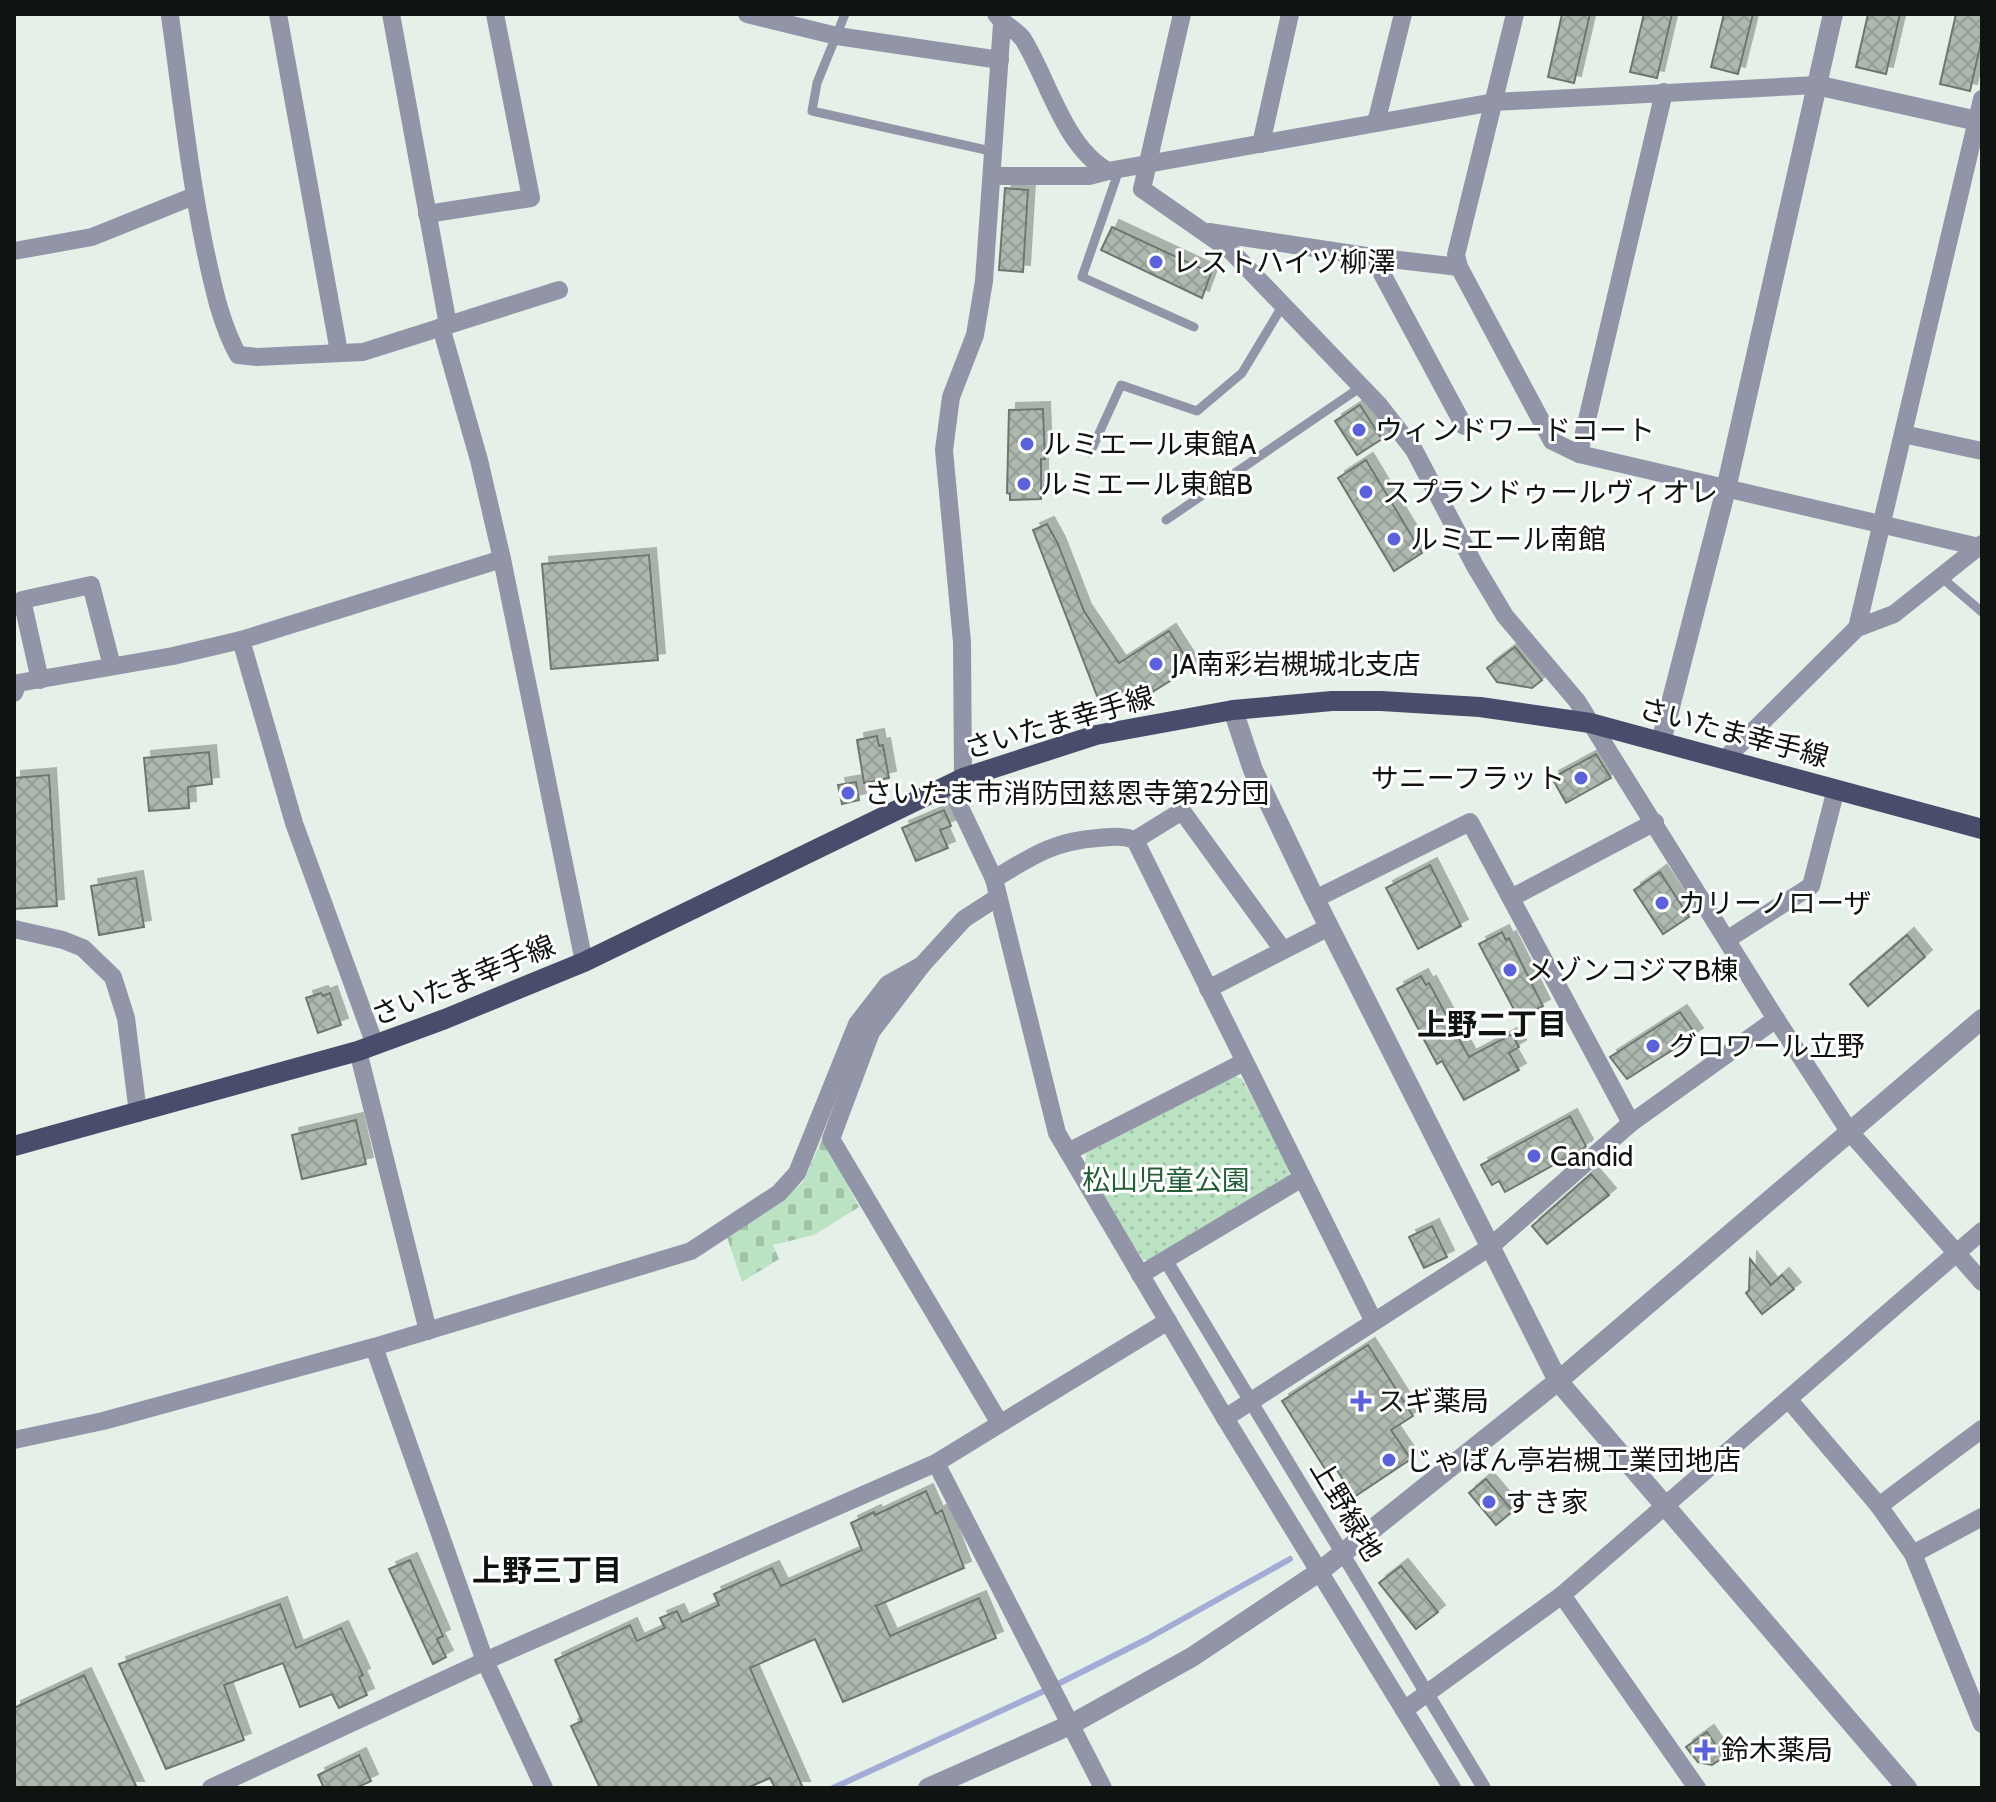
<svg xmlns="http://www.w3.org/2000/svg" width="1996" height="1802" font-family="Cabin,'Noto Sans JP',sans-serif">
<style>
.cemetery{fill:url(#cemetery-stones)}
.park{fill:url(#park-dots)}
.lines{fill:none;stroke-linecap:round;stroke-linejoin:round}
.stream{stroke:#a4acd6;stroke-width:6}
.building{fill:url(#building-cross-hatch);stroke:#6d776f;stroke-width:2;filter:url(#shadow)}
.service{stroke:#9195a7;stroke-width:9}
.pedestrian{stroke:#9195a7;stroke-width:14}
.minor{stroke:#9195a7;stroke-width:18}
.tertiary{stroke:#9195a7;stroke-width:20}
.primary{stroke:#484d6c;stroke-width:20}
.poi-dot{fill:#5b62d9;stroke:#fff;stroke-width:3}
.labels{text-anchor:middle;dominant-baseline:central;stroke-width:6;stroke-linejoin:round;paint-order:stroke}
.poi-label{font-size:28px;fill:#101411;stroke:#fff;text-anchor:start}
.street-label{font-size:28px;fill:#101411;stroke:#fff}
.park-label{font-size:28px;fill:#235e36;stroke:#fff}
.neighbourhood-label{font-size:30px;font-weight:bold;fill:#101411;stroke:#fff}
</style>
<defs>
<pattern id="cemetery-stones" width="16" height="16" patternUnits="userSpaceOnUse" patternTransform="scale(2)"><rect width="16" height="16" fill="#bbe2c3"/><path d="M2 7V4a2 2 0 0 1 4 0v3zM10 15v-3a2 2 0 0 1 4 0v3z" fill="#a0c1a6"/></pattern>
<pattern id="park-dots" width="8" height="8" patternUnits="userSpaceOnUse" patternTransform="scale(2)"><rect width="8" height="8" fill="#bbe2c3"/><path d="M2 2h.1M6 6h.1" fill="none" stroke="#a0c1a6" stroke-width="1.8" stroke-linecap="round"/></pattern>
<pattern id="building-cross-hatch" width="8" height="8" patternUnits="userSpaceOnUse" patternTransform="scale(2)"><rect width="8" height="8" fill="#adb8af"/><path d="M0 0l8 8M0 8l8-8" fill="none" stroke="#949d96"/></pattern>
<filter id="shadow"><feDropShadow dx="7" dy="-7" stdDeviation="0" flood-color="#0004"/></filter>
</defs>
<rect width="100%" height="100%" fill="#e5f1e8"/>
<!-- cemetery -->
<polygon class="cemetery" points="823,1137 859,1207 814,1235 773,1245 779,1259 742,1282 727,1237 775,1206 803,1182"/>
<!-- park -->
<polygon class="park" points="1233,1076 1242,1079 1289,1167 1289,1179 1154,1259 1143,1260 1085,1166 1086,1153"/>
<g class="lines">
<!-- stream -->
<polyline class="stream" points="833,1788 1044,1691 1147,1639 1290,1559"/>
</g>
<!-- building -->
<g class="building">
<polygon points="1562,14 1590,14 1574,83 1548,77"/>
<polygon points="1644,14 1672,14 1657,78 1630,72"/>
<polygon points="1724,14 1753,14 1738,74 1711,67"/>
<polygon points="1868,14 1900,14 1886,74 1856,67"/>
<polygon points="1956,14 1982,14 1982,38 1970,91 1940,84"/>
<polygon points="1005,188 1028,190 1023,272 999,270"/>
<polygon points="1112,227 1211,273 1202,298 1101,250"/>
<polygon points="1360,405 1382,439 1357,455 1335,421"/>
<polygon points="1043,409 1045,459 1041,459 1041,499 1010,500 1010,494 1007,493 1009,410"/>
<polygon points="1366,460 1422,553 1394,571 1338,478"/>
<polygon points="1047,524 1058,544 1084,611 1119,663 1169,631 1192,667 1146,696 1140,686 1099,701 1033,530"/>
<polygon points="649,555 658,660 551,669 542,564"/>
<polygon points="1515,647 1542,680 1532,688 1497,682 1487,668"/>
<polygon points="877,736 879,746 883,745 889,778 864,783 857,740"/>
<polygon points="209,752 212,784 188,787 189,808 149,811 144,758"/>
<polygon points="1596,754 1611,778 1566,803 1552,778"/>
<polygon points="49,775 57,906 14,909 14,778"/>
<polygon points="856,782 859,800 842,804 838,785"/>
<polygon points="944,810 951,826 940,830 948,848 916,861 902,828"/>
<polygon points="1430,865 1461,926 1418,949 1386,888"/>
<polygon points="1660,872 1689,917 1663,934 1634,890"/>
<polygon points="136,878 144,927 99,935 91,886"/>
<polygon points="1502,932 1506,940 1509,938 1543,1006 1519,1019 1479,944"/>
<polygon points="1907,935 1925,957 1868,1006 1850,984"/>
<polygon points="1421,976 1426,985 1429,983 1469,1057 1512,1034 1519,1047 1509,1053 1519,1070 1464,1100 1442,1061 1437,1064 1397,989"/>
<polygon points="321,993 323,996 330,993 341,1025 318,1033 306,998"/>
<polygon points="1680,1012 1696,1035 1627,1079 1610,1057"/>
<polygon points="1570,1116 1586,1146 1584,1148 1505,1192 1499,1181 1492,1185 1481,1165"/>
<polygon points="356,1120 366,1164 302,1179 292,1135"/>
<polygon points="1591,1174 1609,1195 1547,1244 1532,1226"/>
<polygon points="1432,1226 1447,1257 1424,1268 1409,1237"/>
<polygon points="1750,1259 1771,1285 1782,1275 1794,1289 1762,1314 1746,1293 1749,1290"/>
<polygon points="1368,1345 1413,1416 1391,1430 1411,1459 1354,1497 1335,1467 1327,1472 1282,1401"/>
<polygon points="1486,1479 1513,1511 1496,1525 1469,1493"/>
<polygon points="926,1491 936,1514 942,1510 964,1568 876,1606 890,1636 979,1598 996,1638 843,1702 815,1639 750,1668 803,1788 775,1788 770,1778 747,1788 600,1788 571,1726 582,1721 555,1660 630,1625 637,1641 665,1628 660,1618 677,1611 682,1622 719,1605 714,1594 772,1568 781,1586 862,1550 851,1523 874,1512 875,1515"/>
<polygon points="410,1560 443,1636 437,1639 446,1657 433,1664 389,1569"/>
<polygon points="1401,1566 1438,1612 1416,1629 1379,1583"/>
<polygon points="280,1604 296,1648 341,1628 363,1675 359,1677 367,1695 339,1708 332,1694 300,1707 283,1663 224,1685 244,1740 166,1769 119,1664"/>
<polygon points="84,1675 137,1788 14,1788 14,1708"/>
<polygon points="1707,1732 1724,1757 1712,1765 1698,1762 1686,1747"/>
<polygon points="359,1755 371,1781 356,1788 324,1788 318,1775"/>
</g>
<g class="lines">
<!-- service -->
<g class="service">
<polyline points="845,14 817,83 812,111 995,152"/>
<polyline points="1119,170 1082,277 1194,327"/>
<polyline points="1090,453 1121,385 1197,411 1242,373 1283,305"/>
<polyline points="1166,520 1361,387"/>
<polyline points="1941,577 1982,612"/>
</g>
<!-- pedestrian -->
<polyline class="pedestrian" points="1165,1259 1484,1788"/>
<!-- minor -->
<g class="minor">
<polyline points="278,14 339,352"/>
<polyline points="391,14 448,325"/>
<polyline points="747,14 837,36 1000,60"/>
<path d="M996 14C1003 25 1016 29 1023 39 1048 79 1064 147 1108 171L1494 102 1816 85"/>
<polyline points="1182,14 1142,189 1231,251 1379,405 1414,450 1475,566 1505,616 1577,701 1776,1019 1849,1131 1982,1282"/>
<polyline points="1515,14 1456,255 1459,267 1552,441 1579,454 1979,547"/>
<path d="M170 16C181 94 189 172 205 249 213 285 220 322 238 355L257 357 363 352 559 290"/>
<polyline points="1376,123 1403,14"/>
<polyline points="1261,144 1290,14"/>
<polyline points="993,176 1089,176 1108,171"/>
<polyline points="427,214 531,198 495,14"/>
<polyline points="1209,232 1373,257 1459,267"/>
<polyline points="14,251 92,237 194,196"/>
<polyline points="1373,257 1464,426"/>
<polyline points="441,327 479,460 502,559 584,962"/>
<polyline points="1903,434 1982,451"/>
<polyline points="1579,454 1664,92"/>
<polyline points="1857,628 1982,99"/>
<polyline points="241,640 294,823 375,1045"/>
<polyline points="40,680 22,600 91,585 112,666"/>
<polyline points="14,693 18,683 173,656 241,640 502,559"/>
<polyline points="1725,759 1857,628 1894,614 1982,544"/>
<polyline points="963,778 962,642 944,450 951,397 975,335 984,281 1002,24"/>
<polyline points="949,784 994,879 1057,1133 1225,1418 1452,1788"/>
<polyline points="1135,840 1182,811 1283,950"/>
<path d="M994 879C1031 857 1053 841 1098 838 1111 837 1122 835 1135 840L1373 1320"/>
<polyline points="998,897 964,919 922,965 871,1032 831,1139 999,1422"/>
<polyline points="1511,898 1655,822"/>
<polyline points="1315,899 1470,822 1631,1123"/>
<polyline points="14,929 63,940 83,948 113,977 126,1018 138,1113"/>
<polyline points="1728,939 1811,886 1836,789"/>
<polyline points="1208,989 1329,927"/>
<polyline points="358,1051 428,1331"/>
<polyline points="1068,1152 1244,1062"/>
<polyline points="1140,1275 1302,1178"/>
<polyline points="374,1347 485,1661 544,1788"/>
<polyline points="1789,1400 1879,1506 1913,1554 1982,1724"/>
<polyline points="1225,1418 1490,1247 1631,1123 1776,1019"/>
<polyline points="14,1440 103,1421 374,1347 691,1251 779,1193 797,1173 857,1024 888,984 922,965"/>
<polyline points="936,1463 1103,1788"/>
<polyline points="1879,1506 1982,1429"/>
<polyline points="1913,1554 1982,1517"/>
<polyline points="1562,1595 1697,1788"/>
<polyline points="1404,1710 1562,1595 1982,1231"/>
<polyline points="211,1788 485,1661 936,1463 1168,1321"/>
</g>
<!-- tertiary -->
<g class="tertiary">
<polyline points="1816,85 1982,122"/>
<polyline points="1233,710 1253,770 1315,899 1558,1381 1907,1788"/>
<polyline points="1661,742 1726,489 1833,14"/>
<polyline points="928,1788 1070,1725 1192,1657 1319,1572 1558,1381 1982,1019"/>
</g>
<!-- primary -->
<polyline class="primary" points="14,1146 358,1051 445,1019 584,962 963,778 1096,735 1233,710 1332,701 1381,701 1480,707 1590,723 1982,829"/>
</g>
<!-- markers -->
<g class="poi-dot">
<circle cx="1156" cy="262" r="8"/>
<circle cx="1359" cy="430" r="8"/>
<circle cx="1027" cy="444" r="8"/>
<circle cx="1024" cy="484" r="8"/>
<circle cx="1366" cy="492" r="8"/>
<circle cx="1394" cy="539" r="8"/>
<circle cx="1156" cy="664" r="8"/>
<circle cx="1581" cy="778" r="8"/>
<circle cx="848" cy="793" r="8"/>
<circle cx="1662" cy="903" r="8"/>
<circle cx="1510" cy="970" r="8"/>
<circle cx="1653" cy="1046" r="8"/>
<circle cx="1534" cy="1156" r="8"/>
<path d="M1357 1389h8v8h8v8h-8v8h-8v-8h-8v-8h8z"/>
<circle cx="1389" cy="1460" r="8"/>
<circle cx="1489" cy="1502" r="8"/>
<path d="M1701 1738h8v8h8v8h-8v8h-8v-8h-8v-8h8z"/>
</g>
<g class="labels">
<!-- poi labels -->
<g class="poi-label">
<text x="1172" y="262">レストハイツ柳澤</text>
<text x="1375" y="430">ウィンドワードコート</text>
<text x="1043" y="444">ルミエール東館A</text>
<text x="1040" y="484">ルミエール東館B</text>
<text x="1382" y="492">スプランドゥールヴィオレ</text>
<text x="1410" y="539">ルミエール南館</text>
<text x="1172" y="664">JA南彩岩槻城北支店</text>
<text x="1565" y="778" text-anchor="end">サニーフラット</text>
<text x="864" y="793">さいたま市消防団慈恩寺第2分団</text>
<text x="1678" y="903">カリーノローザ</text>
<text x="1526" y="970">メゾンコジマB棟</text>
<text x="1669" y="1046">グロワール立野</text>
<text x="1550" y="1156">Candid</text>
<text x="1377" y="1401">スギ薬局</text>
<text x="1405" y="1460">じゃぱん亭岩槻工業団地店</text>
<text x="1505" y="1502">すき家</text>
<text x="1721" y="1750">鈴木薬局</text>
</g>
<!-- street labels -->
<g class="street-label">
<text transform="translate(1059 722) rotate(-16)">さいたま幸手線</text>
<text transform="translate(1734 732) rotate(15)">さいたま幸手線</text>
<text transform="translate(463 980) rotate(-22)">さいたま幸手線</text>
<text transform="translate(1347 1510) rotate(59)">上野緑地</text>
</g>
<!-- park labels -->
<g class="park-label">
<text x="1166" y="1180">松山児童公園</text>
</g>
<!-- neighbourhood labels -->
<g class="neighbourhood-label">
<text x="1492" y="1024">上野二丁目</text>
<text x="547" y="1570">上野三丁目</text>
</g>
</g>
<!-- border -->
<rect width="1996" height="1802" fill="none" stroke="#101411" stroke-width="32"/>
</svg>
